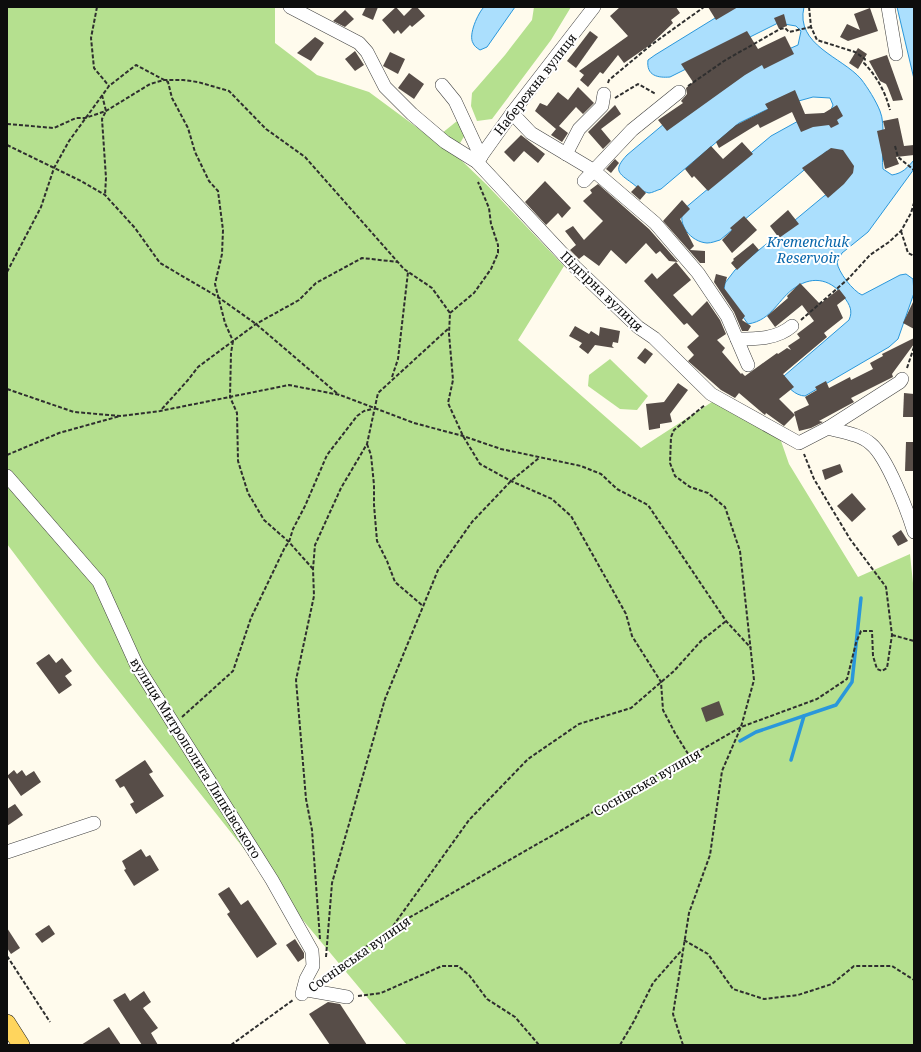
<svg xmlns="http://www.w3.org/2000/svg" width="921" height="1052" font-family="'Noto Serif',serif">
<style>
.forest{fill:#b5e08f}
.water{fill:#abdffd;stroke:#2a97db}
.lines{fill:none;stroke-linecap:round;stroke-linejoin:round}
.stream{stroke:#2a97db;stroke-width:3.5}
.building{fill:#574d48}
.minor-casing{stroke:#404040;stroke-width:14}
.major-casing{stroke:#1e1e1e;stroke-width:18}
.path{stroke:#2f2f2f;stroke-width:2;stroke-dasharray:4 2;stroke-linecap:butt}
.minor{stroke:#fff;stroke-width:13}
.major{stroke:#ffd55d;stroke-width:17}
.labels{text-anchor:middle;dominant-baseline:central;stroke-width:4;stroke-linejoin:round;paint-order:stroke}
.street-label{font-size:13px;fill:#0d0d0d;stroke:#fff}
.water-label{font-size:14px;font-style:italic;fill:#0967ab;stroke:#fff}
</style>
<rect width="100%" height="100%" fill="#fffbed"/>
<!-- forest -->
<g class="forest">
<polygon points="7,7 275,7 275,43 317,75 369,92 461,160 486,184 564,266 518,340 641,448 715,400 780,438 789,464 858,577 910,554 914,593 914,1045 407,1045 252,859 96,662 7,544"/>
<polygon points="534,7 571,7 551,40 492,119 477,121 471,106 472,93 505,55 532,20"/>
<polygon points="462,117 468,130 454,153 436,138"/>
<polygon points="610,359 648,396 637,410 620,409 588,386 589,375"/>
</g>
<!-- water -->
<g class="water">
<path d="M484 7H515L487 47 480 50C477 48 474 46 473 43 468 35 478 13 484 7Z"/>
<path d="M733 7H804C795 45 842 57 861 79 868 88 876 101 880 111 886 125 881 153 883 169L892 175C903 173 907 168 914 160V169L868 232 842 253 837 262C838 272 853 291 862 295L900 275 906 274 913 279 914 293 898 339 889 347 805 396C796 396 784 386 784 376L849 320C853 311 850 305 844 297 832 280 814 275 796 287 778 298 773 320 748 324L724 290 725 283 735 270 824 196 841 186 851 174 827 151 720 240C716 241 712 243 707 243 691 242 676 224 684 209L771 136 800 120 830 112 833 105 830 98 813 97 766 110 739 123 661 189C657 190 652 193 649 193 643 192 637 187 632 183 618 173 613 170 627 155L715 81 798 45 801 31 796 26 778 23 670 77C658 78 646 76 648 60L655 55Z"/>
<polygon points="897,7 914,7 914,79"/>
</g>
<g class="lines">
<!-- stream -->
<g class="stream">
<polyline points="740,741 756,732 836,705 852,682 861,598"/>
<polyline points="791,760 804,716"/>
</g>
</g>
<!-- building -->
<g class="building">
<polygon points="366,7 378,7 373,20 362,15"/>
<polygon points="396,7 404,16 413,7 417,7 425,16 412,27 410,25 401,34 398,30 394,34 382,20"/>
<polygon points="620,7 676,7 680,13 671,20 673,23 650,45 624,63 618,55 603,74 600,72 588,87 580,80 584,75 579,71 628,36 610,16"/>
<polygon points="708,7 738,7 716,20"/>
<polygon points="870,8 878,31 848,41 840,37 847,24 860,30 854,14"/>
<polygon points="345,10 354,19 345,27 333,21"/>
<polygon points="784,14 787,26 779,29 774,18"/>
<polygon points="590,31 598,37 576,68 567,61"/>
<polygon points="747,31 758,49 785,36 794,54 764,69 762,65 745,75 667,131 658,120 683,103 681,101 687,94 686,88 693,82 681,64"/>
<polygon points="315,37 324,43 311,61 297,53"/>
<polygon points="858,48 867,54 858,69 849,63"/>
<polygon points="355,51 364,65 355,71 345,59"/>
<polygon points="390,52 405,59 398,74 383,66"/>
<polygon points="887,55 903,100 893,101 888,88 886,84 880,81 869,61"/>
<polygon points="409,73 424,84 414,99 398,88"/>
<polygon points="578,87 594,103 583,114 576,107 559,126 568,133 562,142 551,135 556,129 535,111 540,103 547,106 558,92 568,100"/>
<polygon points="795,90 805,114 824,113 837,105 843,116 837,120 839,124 831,128 829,125 813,127 801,132 792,112 760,128 758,124 719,148 716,142 736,125 768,109 765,104"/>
<polygon points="615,105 621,114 601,129 611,141 603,149 588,132"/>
<polygon points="898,118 904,146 914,145 914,155 896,157 899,164 885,169 877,131 885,129 883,121"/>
<polygon points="521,135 545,154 538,163 524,151 514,162 504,152"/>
<polygon points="742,142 753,154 708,191 694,176 692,178 685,169 711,146 723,159"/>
<polygon points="831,148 843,150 854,166 853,173 844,184 828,198 802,168"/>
<polygon points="615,159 619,163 611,173 606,169"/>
<polygon points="545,181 571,208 562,218 558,213 546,225 525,202"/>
<polygon points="598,184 649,229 678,262 669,261 660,251 656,254 646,243 626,264 611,250 599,266 584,255 579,259 570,250 576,245 565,231 573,226 584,240 603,221 583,201 592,193 590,190"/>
<polygon points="638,185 646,193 640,200 631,192"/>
<polygon points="682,200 690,209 680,219 694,246 690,250 705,251 705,263 700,263 663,221"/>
<polygon points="788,210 799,224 779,238 770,226"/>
<polygon points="744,216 757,230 732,253 722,240 732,230 730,228"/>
<polygon points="753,243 759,250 737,270 731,263 734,260 733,259"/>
<polygon points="676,262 691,280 673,295 692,316 707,301 720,320 726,334 717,340 725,348 722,352 741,374 742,373 745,376 777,353 778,354 787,348 791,350 788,346 800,338 797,334 814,321 802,305 775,327 767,316 788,298 787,296 800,283 820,304 839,289 846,298 837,305 843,318 824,333 827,337 783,374 794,387 779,399 795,415 784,426 766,413 765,415 739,393 735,398 721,390 688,361 694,355 687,347 699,336 687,323 684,325 644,281 652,273 657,279"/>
<polygon points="716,274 727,277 724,288 745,316 742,320 751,326 748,331 742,331 734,312 714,282"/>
<polygon points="914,300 914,329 903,323"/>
<polygon points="575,326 589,334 591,331 599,336 600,327 620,331 618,343 613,342 612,346 614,348 595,345 588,354 579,347 582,343 569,336"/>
<polygon points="914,338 914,344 892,374 893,377 851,398 854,402 819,421 823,422 811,428 799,431 794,412 809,405 805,397 817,390 815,387 826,381 829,388 850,377 851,380 873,369 870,363 883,356 882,354"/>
<polygon points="645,348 653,354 645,364 637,358"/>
<polygon points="678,383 688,390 670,414 672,422 660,424 660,428 649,430 646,404 664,402"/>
<polygon points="904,393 914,394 914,417 903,417"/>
<polygon points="906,442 914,442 914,471 905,471"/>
<polygon points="840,464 843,472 825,480 822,470"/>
<polygon points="852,493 866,509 852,522 837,506"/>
<polygon points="901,530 908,541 898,546 892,536"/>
<polygon points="49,654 56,663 62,658 72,671 65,676 72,685 59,694 36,663"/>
<polygon points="719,701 724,715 706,722 701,708"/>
<polygon points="145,760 153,772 149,774 164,796 136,814 130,804 134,802 124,786 120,788 115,780"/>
<polygon points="14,770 17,774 22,770 26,776 34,771 41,782 21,796 7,776"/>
<polygon points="15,804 23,815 7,826 7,809"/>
<polygon points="141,849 146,857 150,855 159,870 134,886 124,870 126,869 122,861"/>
<polygon points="229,887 241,905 248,900 277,944 257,958 227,914 230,912 218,894"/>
<polygon points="49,925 55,934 42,943 35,934"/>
<polygon points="7,928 20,948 11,954 7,948"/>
<polygon points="295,939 304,953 304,958 298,962 286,945"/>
<polygon points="144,991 151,1002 143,1008 158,1028 151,1033 158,1045 142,1045 113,1000 125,993 130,1001"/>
<polygon points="328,1002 340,1004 367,1045 330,1045 309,1014"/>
<polygon points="109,1027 121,1045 81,1045"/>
</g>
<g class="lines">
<!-- minor casing -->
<g class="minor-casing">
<g id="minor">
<path d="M290 7 359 43 367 52 385 87 412 114 445 142 477 162 575 267 638 327 654 338 711 394 799 443 828 428C842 432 860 434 871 444 887 457 908 512 914 532"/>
<polyline points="888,7 896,54"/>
<polyline points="442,85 455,101 481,157"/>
<polyline points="512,113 531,133 593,170 655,223 698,273 727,316 748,365"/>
<polyline points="566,154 579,129 602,106 604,94"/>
<polyline points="477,162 512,113 594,7"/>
<polyline points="584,181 632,130 679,92"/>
<path d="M737 339C757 339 777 339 792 326"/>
<polyline points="828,428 900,382 902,379"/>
<polyline points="7,476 99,582 137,666 272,880 312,951 313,966 306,979 302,994"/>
<polyline points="7,852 94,823"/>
<polyline points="307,990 347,997"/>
</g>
</g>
<!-- major casing -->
<g class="major-casing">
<polyline id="major" points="7,1023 21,1045"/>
</g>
<!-- path -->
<g class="path">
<polyline points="97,7 91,38 94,68 109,86"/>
<path d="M809 7 811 27 817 40 855 52 865 59 864 63C877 77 885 91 890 110"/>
<polyline points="608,83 609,80 651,45 704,7"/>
<polyline points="688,86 724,61 780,29 785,28 789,32 811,27"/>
<polyline points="102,95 106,111 102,119 106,178 105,195"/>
<polyline points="615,98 638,84 656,94"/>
<polyline points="7,124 54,128 76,118 85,118 106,111 150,84 164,80 183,80 198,82 229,91 266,129 305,157 404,269 432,288 450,313 449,334 453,380 448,403 463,436 480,464 511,481 552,499 571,516 626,614 632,636 661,682 663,710 675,733 690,757"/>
<polyline points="7,145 81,181 105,195 135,228 160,263 218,297 256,324 339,395"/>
<polyline points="895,146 898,157 914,170"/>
<polyline points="901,231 908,253 914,256"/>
<polyline points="7,272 41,207 54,168 69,141 109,86 136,65 168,82 172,98 188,128 195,152 209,181 218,191 223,230 222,254 215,284 225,323 233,341 198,367 188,380 161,410"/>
<polyline points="450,313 474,293 491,269 498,253 498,245 491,224 489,208 478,182"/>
<polyline points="801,320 848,279 870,255 889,242 901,231 911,213 914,203"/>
<polyline points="907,368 914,347"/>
<polyline points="392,377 398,359 408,272"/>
<polyline points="7,389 74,412 121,416 160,411 289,385 340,395 414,423 463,436 501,449 581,466 601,474 617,489 648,505 726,621 751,648"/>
<polyline points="367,444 371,455 374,485 374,505 377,541 387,561 395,582 423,606"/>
<polyline points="7,455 59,433 120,416"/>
<polyline points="313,569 289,542 264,520 248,493 238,461 237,413 230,397 231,353 233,341 256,324 299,300 316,283 362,258 398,262"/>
<polyline points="892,635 914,641"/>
<polyline points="182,717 233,671 251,618 285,547 289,542 293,529 305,506 327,455 357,416 364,411 372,409"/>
<polyline points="393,926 469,820 528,759 579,724 631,708 674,671 701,641 726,621"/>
<polyline points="320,939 312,830 306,799 296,680 314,596 313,569 315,545 341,488 367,444 378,393 449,328"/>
<polyline points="684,940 708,954 733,989 764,999 798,995 832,984 854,966 892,966 914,980"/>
<polyline points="7,956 50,1022"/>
<polyline points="326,957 332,883 385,699 438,570 472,522 511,481 539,458"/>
<polyline points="321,980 393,927 741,727 817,699 847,679 856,643 861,631 872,631 873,656 877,669 882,671 887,668 892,635 886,587 850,539 814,479 804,454"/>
<polyline points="358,996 381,993 442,966 458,966 469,975 487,999 515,1017 539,1045"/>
<polyline points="231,1045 293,1000"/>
<polyline points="620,1045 634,1021 653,983 682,950"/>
<polyline points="683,1045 673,1014 689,913 710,855 722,771 741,727 754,680 740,551 725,507 708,493 690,487 675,476 670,463 671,437 674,430 705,405"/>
</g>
<!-- minor -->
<use href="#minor" class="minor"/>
<!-- major -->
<use href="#major" class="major"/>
</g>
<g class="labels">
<!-- street labels -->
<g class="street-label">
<text transform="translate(535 84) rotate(-52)">Набережна вулиця</text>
<text transform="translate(602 291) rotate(44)">Підгірна вулиця</text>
<text transform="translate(196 758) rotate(58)">вулиця Митрополита Липківського</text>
<text transform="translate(647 782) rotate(-30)">Соснівська вулиця</text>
<text transform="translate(359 954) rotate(-35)">Соснівська вулиця</text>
</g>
<!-- water labels -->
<g class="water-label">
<text x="808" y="241">Kremenchuk<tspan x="808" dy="16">Reservoir</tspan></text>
</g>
</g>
<!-- border -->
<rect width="921" height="1052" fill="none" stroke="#0d0d0d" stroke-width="16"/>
</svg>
